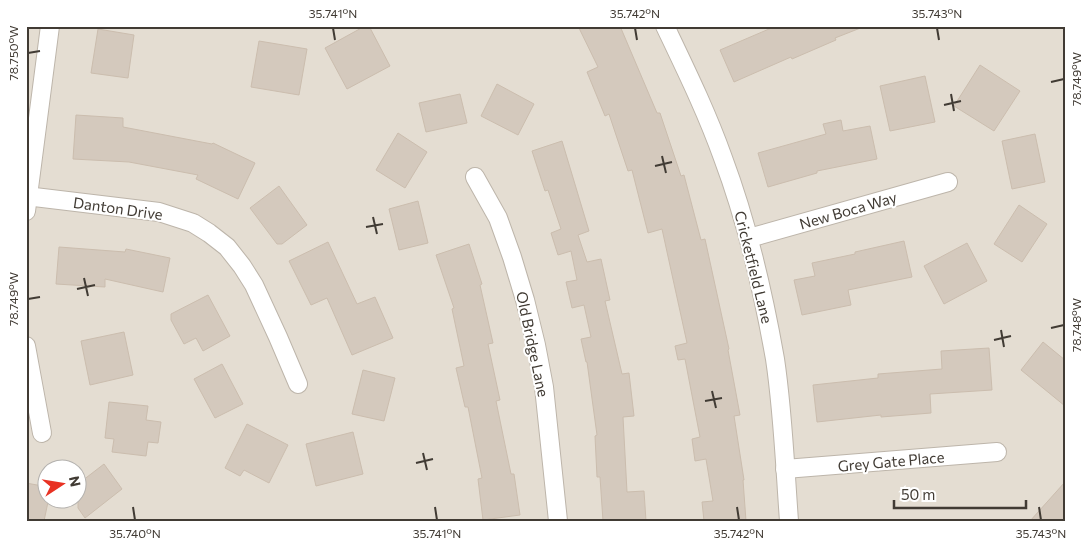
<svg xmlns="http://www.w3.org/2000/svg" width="1091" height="547" font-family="Commissioner,sans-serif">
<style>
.residential{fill:#e4ddd2;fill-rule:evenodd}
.building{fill:#d4c9bd;stroke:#cbbdae}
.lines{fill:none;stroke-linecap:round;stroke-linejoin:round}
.minor-casing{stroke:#bdb5aa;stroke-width:20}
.minor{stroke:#fff;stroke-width:18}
.ticks{fill:none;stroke:#413b34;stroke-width:2}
.labels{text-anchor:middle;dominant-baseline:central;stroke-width:4;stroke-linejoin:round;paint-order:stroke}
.street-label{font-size:15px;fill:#413b34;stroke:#fff}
.neatline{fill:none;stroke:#413b34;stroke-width:2}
.ticks-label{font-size:12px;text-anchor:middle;fill:#413b34}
</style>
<rect width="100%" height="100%" fill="#f0ebe3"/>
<!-- residential -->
<path class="residential" d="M26 26H1065V521H26ZM48 470H78V500H48Z"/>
<!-- building -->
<g class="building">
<polygon points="365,26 369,26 390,66 347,89 325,48"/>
<polygon points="578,26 620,26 657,113 660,113 681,176 684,175 701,240 705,239 729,349 728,350 740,415 734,416 744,480 743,480 746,521 704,521 702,502 713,501 706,459 695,461 692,439 700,437 685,359 678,360 675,346 687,343 662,229 648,233 632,170 628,171 609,114 605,116 587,72 598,67"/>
<polygon points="776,26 863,26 863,27 835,38 836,40 792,59 791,57 734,82 720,50"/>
<polygon points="98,29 134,35 128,78 91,73"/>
<polygon points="259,41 307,49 299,95 251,87"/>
<polygon points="980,65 1020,91 994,131 954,106"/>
<polygon points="925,76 935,122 890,131 880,86"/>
<polygon points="497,84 534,104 518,135 481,116"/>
<polygon points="460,94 467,123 426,132 419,103"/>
<polygon points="76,115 123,118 123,127 212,144 213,143 255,163 238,199 196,179 198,175 129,162 73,159"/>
<polygon points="841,120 843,131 870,126 877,159 817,171 817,173 768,187 758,153 826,134 823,124"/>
<polygon points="398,133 427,152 405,188 376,170"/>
<polygon points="1035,134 1045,182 1012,189 1002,141"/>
<polygon points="562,141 589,231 578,235 587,262 601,259 610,300 605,301 622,374 629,373 634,416 623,417 627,492 644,491 646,521 603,521 600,477 597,477 595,436 597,435 587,362 586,362 581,339 591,337 584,305 572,308 566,282 577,280 571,251 558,255 551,233 561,229 548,190 545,191 532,151"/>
<polygon points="279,186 307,225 282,244 277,244 250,208"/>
<polygon points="418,201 428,243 399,250 389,209"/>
<polygon points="1019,205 1047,224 1022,262 994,244"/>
<polygon points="904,241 912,277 848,290 851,305 802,315 794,280 815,276 812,263 855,254 855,252"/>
<polygon points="328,242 357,304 375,297 393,338 352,355 327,298 311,305 289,261"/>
<polygon points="967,243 987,281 944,304 924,266"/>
<polygon points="469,244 482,284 480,285 493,343 488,344 500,400 496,401 511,474 514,474 520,515 483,520 478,479 482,478 468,407 465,407 456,368 464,366 452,309 454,308 436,255"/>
<polygon points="59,247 125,252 126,249 170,258 163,292 105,279 105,287 56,284"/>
<polygon points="208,295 230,336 203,351 196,338 184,344 171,320 171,314"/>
<polygon points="124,332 133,375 90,385 81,341"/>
<polygon points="1043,342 1065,360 1065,406 1021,370"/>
<polygon points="989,348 992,390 930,394 931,413 881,417 881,415 817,422 813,385 878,378 878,374 942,369 941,351"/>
<polygon points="222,364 243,404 215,418 194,379"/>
<polygon points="363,370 395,378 384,421 352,414"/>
<polygon points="109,402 148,406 146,420 161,422 158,443 148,442 146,456 112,452 114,439 105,438"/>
<polygon points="247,424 288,445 269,483 244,470 240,476 225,468"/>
<polygon points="353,432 363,474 316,486 306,444"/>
<polygon points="104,464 122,489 85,518 78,508 78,484"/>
<polygon points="1065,482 1065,521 1030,521"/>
<polygon points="26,483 48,487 48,502 44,521 26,521"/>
</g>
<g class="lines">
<!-- minor casing -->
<g class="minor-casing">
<g id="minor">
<path d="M665 26C686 70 707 113 723 158 747 222 763 291 775 359 783 412 785 467 789 521"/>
<polyline points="475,177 498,218 512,257 525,300 536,345 544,387 558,521"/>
<polyline points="26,196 159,212 193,223 209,233 227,247 242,266 254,285 278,337 298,384"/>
<polyline points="26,211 50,26"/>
<polyline points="749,238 948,182"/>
<polyline points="26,346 42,433"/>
<polyline points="785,469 997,452"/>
</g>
</g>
<!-- minor -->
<use href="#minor" class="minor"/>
</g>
<!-- ticks -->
<path class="ticks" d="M333 28 335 40M635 28 637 40M937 28 939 40M28 53 40 51M1051 82 1064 79M951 94 954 111M944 105 961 101M662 156 666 173M655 166 672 162M373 217 377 234M366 227 383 224M84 278 88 296M77 289 95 285M28 299 40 297M1051 328 1064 325M1001 330 1004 347M994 340 1011 336M712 391 716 408M705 401 722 398M423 453 427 470M416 463 433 459M133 507 135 520M435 507 437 520M737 507 739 520M1039 507 1041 520"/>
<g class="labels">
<!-- street labels -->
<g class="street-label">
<text transform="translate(118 208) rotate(8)">Danton Drive</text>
<text transform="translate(848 210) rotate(-16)">New Boca Way</text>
<text transform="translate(754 267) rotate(76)">Cricketfield Lane</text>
<text transform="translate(533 344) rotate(78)">Old Bridge Lane</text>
<text transform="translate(891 461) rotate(-5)">Grey Gate Place</text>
</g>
</g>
<!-- border -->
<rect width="1091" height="547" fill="none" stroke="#ffffff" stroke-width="55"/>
<!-- north arrow -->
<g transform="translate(62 484) rotate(78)"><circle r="24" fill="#ffffff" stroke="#b3b1ae"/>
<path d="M0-4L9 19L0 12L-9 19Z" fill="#e83223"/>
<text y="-8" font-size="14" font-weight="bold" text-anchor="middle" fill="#413b34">N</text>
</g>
<!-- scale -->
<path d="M894 500v8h132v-8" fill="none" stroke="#413b34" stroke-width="2.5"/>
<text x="901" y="500" font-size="15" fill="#413b34" stroke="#ffffff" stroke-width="4" paint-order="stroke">50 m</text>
<rect x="28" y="28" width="1036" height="492" class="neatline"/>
<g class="ticks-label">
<text x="333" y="18">35.741°N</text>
<text x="635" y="18">35.742°N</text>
<text x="937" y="18">35.743°N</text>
<text transform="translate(14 53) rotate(-90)" y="4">78.750°W</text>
<text transform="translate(1077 79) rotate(-90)" y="4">78.749°W</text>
<text transform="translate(14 299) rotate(-90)" y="4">78.749°W</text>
<text transform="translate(1077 325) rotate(-90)" y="4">78.748°W</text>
<text x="135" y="538">35.740°N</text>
<text x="437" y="538">35.741°N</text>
<text x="739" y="538">35.742°N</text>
<text x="1041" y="538">35.743°N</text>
</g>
</svg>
